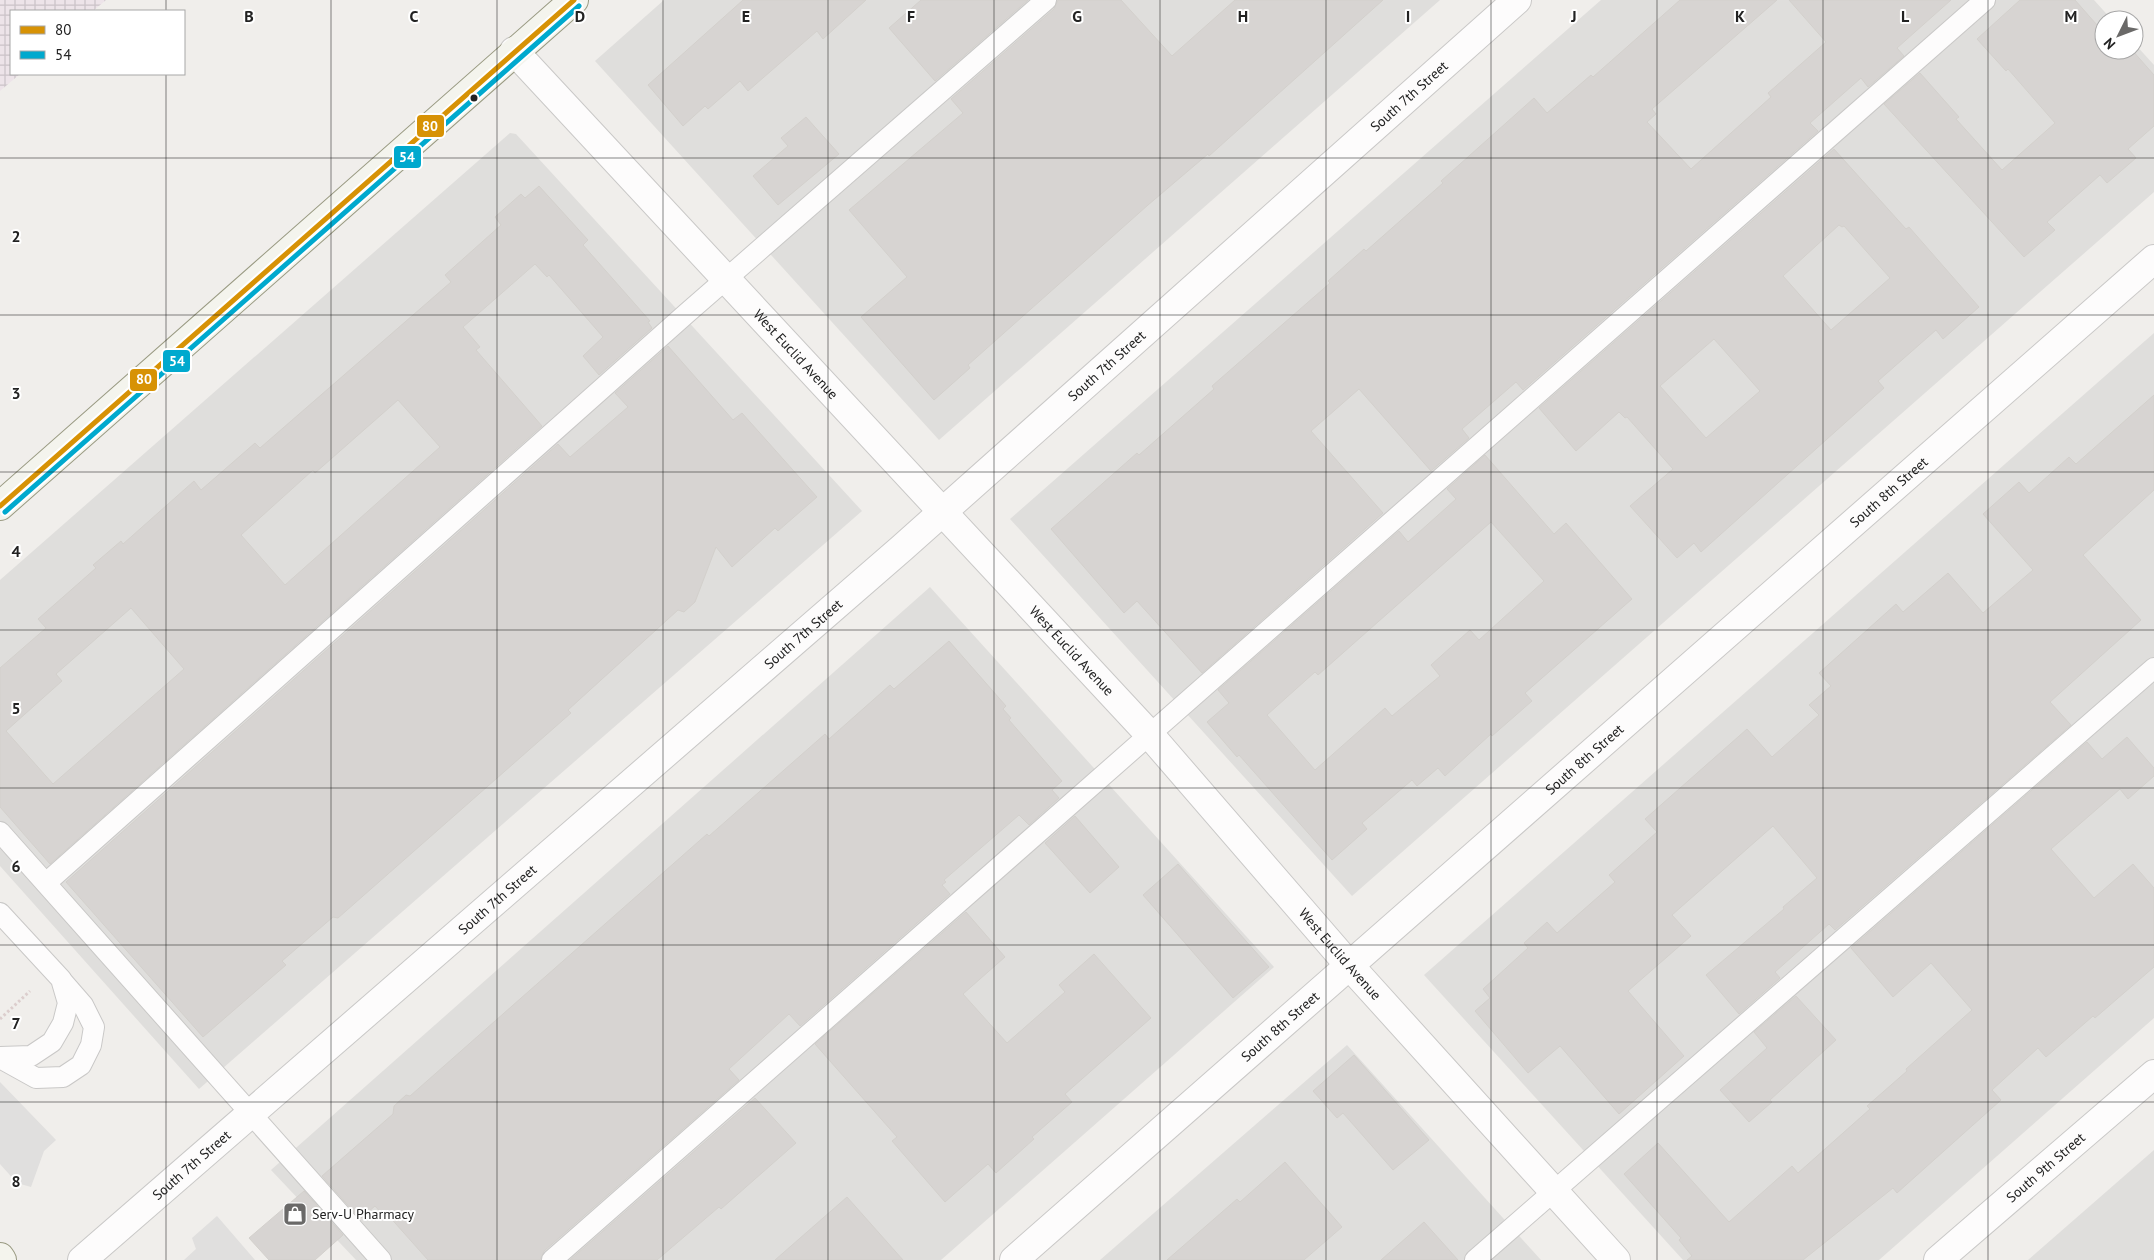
<svg xmlns="http://www.w3.org/2000/svg" width="2154" height="1260" font-family="'PT Sans',sans-serif">
<style>
.residential{fill:#dfdedc}
.industrial{fill:url(#industrial-grid)}
.parking{fill:#e0dfde}
.building{fill:#d7d4d2;stroke:#d3d0cc;fill-rule:evenodd}
.lines{fill:none;stroke-linecap:round;stroke-linejoin:round}
.lane-casing{stroke:#c9c8c7;stroke-width:22}
.street-casing{stroke:#c9c8c7;stroke-width:30}
.secondary-casing{stroke:#999a82;stroke-width:30}
.path{stroke:#dccecd;stroke-width:3;stroke-dasharray:2.5 2.5;stroke-linecap:butt}
.lane{stroke:#fdfcfc;stroke-width:20}
.street{stroke:#fdfcfc;stroke-width:28}
.secondary{stroke:#f4f4ed;stroke-width:28}
.bus-1-casing{stroke:#fff;stroke-width:9}
.bus-2-casing{stroke:#fff;stroke-width:9}
.bus-1{stroke:#d79205;stroke-width:5}
.bus-2{stroke:#00a9ce;stroke-width:5}
.grid{fill:none;stroke:#222;stroke-width:1;stroke-opacity:0.55}
.bus-dot{fill:#222;stroke:#fff;stroke-width:2}
.labels{text-anchor:middle;dominant-baseline:central;stroke-width:4;stroke-linejoin:round;paint-order:stroke}
.street-label{font-size:14px;fill:#222;stroke:#fff}
.poi-label{font-size:14px;fill:#222;stroke:#fff;text-anchor:start}
.grid-label{font-size:16px;text-anchor:middle;font-weight:bold;fill:#222;stroke:#fff;stroke-width:4;stroke-linejoin:round;paint-order:stroke}
.line-badge{stroke:#fff;stroke-width:2}
.badge-label{font-size:14px;text-anchor:middle;font-weight:bold;fill:#fff}
</style>
<defs>
<pattern id="industrial-grid" width="8" height="8" patternUnits="userSpaceOnUse" patternTransform="scale(1.25)"><rect width="8" height="8" fill="#ede4e9"/><path d="M0 4h8M4 0v8" fill="none" stroke="#cbc3c8"/></pattern>
</defs>
<rect width="100%" height="100%" fill="#f0eeeb"/>
<!-- residential -->
<g class="residential">
<polygon points="664,0 1440,0 939,440 595,61"/>
<polygon points="1601,0 2094,0 2112,20 2104,20 2104,50 2134,50 2134,43 2154,65 2154,192 1352,896 1010,519"/>
<polygon points="510,133 516,134 862,511 199,1089 0,866 0,580"/>
<polygon points="2154,333 2154,1018 1879,1260 1683,1260 1424,975"/>
<polygon points="930,587 1274,967 941,1260 356,1260 271,1170"/>
<polygon points="1347,1045 1541,1260 1100,1260"/>
<polygon points="2154,1150 2154,1260 2028,1260"/>
</g>
<!-- industrial -->
<polygon class="industrial" points="0,0 106,0 93,11 11,11 11,74 20,74 0,91"/>
<!-- parking -->
<g class="parking">
<polygon points="0,1082 56,1140 44,1151 31,1187 17,1183 0,1164"/>
<polygon points="217,1216 255,1260 184,1260 196,1249 192,1238"/>
</g>
<!-- building -->
<g class="building">
<polygon points="743,0 866,0 823,39 817,31 748,91 740,81 708,109 705,106 683,126 648,85"/>
<polygon points="921,0 1028,0 935,81 889,28"/>
<polygon points="1058,0 1121,0 1172,56 1235,0 1383,0 1209,156 1208,154 1148,205 968,365 970,368 934,400 861,317 907,277 849,210 963,113 951,99 1054,9"/>
<polygon points="1680,0 1777,0 1652,109 1656,114 1647,122 1691,169 1771,97 1768,93 1826,42 1789,0 1951,0 1897,48 1904,56 1868,87 1861,78 1810,123 1818,131 1523,390 1516,382 1462,429 1469,438 1431,471 1359,389 1311,431 1383,513 1202,673 1137,601 1124,613 1051,529 1137,453 1139,455 1214,389 1212,386 1330,283 1328,281 1364,249 1366,251 1443,183 1441,181 1534,98 1547,113 1591,75 1593,77"/>
<polygon points="2020,0 2075,0 2104,33 2104,50 2132,50 2154,75 2154,126 2128,149 2136,158 2107,183 2100,175 2047,222 2055,230 2024,257 1884,104 1920,73 1959,117 1956,119 2002,170 2055,123 2008,69 2006,71 1977,39"/>
<polygon points="806,117 839,154 778,205 753,176 788,146 781,138"/>
<path d="M1834 149 1906 229 1909 227 1979 307 1943 339 1936 330 1878 381 1884 388 1701 552 1694 543 1677 558 1630 506 1673 469 1627 417 1625 418 1619 412 1576 451 1539 408ZM1839 225 1842 227 1844 226 1890 278 1831 330 1783 276ZM1714 339 1760 391 1706 438 1660 386Z"/>
<path d="M539 186 588 240 583 245 650 321 648 322 652 328 599 375 583 356 603 337 549 275 547 277 535 264 463 327 480 347 476 350 542 426 50 864 0 807V668L46 628 38 619 96 568 93 565 121 541 123 544 194 481 201 490 255 443 260 448 451 282 445 275 501 225 495 217 521 194 525 198ZM398 400 440 447 285 585 241 535 313 470 315 473ZM131 608 184 669 53 784 6 731 62 681 56 674Z"/>
<polygon points="668,346 733,420 742,413 817,497 778,531 775,528 732,567 716,547 695,602 684,612 678,610 568,710 571,713 338,918 333,917 282,961 286,965 203,1037 66,882 558,444 570,457 628,407 615,393"/>
<polygon points="2154,395 2154,490 2083,555 2141,620 2050,702 2071,725 1835,930 1829,924 1775,972 1780,978 1739,1014 1706,975 1784,909 1783,907 1817,878 1773,826 1672,915 1691,936 1628,991 1684,1056 1619,1114 1560,1046 1528,1073 1475,1011 1490,998 1483,989 1528,948 1524,943 1547,922 1557,933 1615,882 1609,875 1657,832 1645,819 1747,729 1772,757 1819,715 1809,705 1831,686 1819,673 1896,604 1903,612 1948,573 1983,613 2033,570 1983,514 2019,482 2029,493 2069,457 2076,464"/>
<path d="M1485 455 1554 534 1566 523 1632 599 1525 693 1532 701 1492 736 1491 734 1445 776 1438 768 1417 786 1412 780 1362 823 1367 829 1332 860 1239 755 1237 757 1207 722 1229 703 1218 690 1399 531 1408 542 1456 499 1447 489ZM1491 522 1544 581 1479 640 1470 630 1431 665 1440 676 1392 716 1385 708 1315 770 1267 715 1315 672 1318 675Z"/>
<polygon points="949,641 1006,706 1003,709 1011,718 1009,720 1062,781 1052,790 1059,798 1029,825 1019,815 944,880 946,882 942,885 950,894 800,1026 789,1014 729,1069 739,1080 544,1251 540,1260 428,1260 387,1214 384,1216 375,1206 360,1219 322,1176 393,1114 394,1106 406,1095 410,1096 707,834 709,836 825,734 829,739 890,685 894,689"/>
<polygon points="2127,737 2154,768 2154,776 2128,799 2120,789 2051,849 2094,898 2133,864 2154,888 2154,967 2095,1018 2093,1016 2046,1057 2038,1048 1992,1090 2001,1100 1897,1193 1893,1188 1803,1260 1687,1260 1692,1256 1679,1240 1681,1238 1624,1174 1658,1143 1729,1222 1792,1166 1798,1173 1870,1109 1867,1106 1907,1071 1906,1069 1972,1010 1931,963 1893,997 1851,948 2087,742 2102,759"/>
<polygon points="1075,816 1119,867 1090,893 1045,843"/>
<polygon points="1178,864 1269,967 1233,998 1143,895"/>
<polygon points="966,912 1005,957 963,994 1007,1043 1065,992 1059,985 1094,954 1151,1018 1065,1094 1072,1102 1032,1137 1034,1139 996,1173 988,1164 945,1202 892,1141 897,1137 815,1044"/>
<polygon points="1796,996 1836,1040 1770,1100 1772,1102 1749,1122 1720,1090 1767,1048 1754,1032"/>
<polygon points="1354,1055 1429,1140 1393,1170 1343,1113 1337,1118 1313,1091"/>
<polygon points="755,1098 796,1143 721,1209 719,1207 657,1260 570,1260"/>
<polygon points="1285,1162 1342,1227 1304,1260 1167,1260 1237,1199 1240,1202"/>
<polygon points="304,1191 343,1235 315,1260 269,1260 249,1238"/>
<polygon points="847,1197 903,1260 775,1260"/>
<polygon points="1424,1222 1458,1260 1381,1260"/>
</g>
<g class="lines">
<!-- lane casing -->
<g class="lane-casing">
<g id="lane">
<polyline points="0,832 381,1260"/>
<polyline points="46,883 687,313 1046,0"/>
<polyline points="0,913 61,979 68,1003 63,1023 52,1042 31,1056 0,1057"/>
<polyline points="0,1058 36,1078 63,1077 81,1065 91,1045 94,1027 83,1005 63,982"/>
<polyline points="552,1260 1985,0"/>
<polyline points="1475,1260 2154,668"/>
</g>
</g>
<!-- street casing -->
<g class="street-casing">
<g id="street">
<path id="s1" d="M514 51 1150 735 1349 965 1616 1260"/>
<path id="s2" d="M82 1260 902 548 1517 0"/>
<path id="s3" d="M1014 1260 2154 259"/>
<path id="s4" d="M1938 1260 2154 1074"/>
</g>
</g>
<!-- secondary casing -->
<g class="secondary-casing">
<g id="secondary">
<polyline points="0,506 574,0"/>
<polyline points="0,1257 2,1260"/>
</g>
</g>
<!-- path -->
<polyline class="path" points="0,1019 30,991"/>
<!-- lane -->
<use href="#lane" class="lane"/>
<!-- street -->
<use href="#street" class="street"/>
<!-- secondary -->
<use href="#secondary" class="secondary"/>
<!-- bus-1 casing -->
<g class="bus-1-casing">
<polyline id="bus-1" points="0,506 574,0"/>
</g>
<!-- bus-2 casing -->
<g class="bus-2-casing">
<polyline id="bus-2" points="5,512 579,6"/>
</g>
<!-- bus-1 -->
<use href="#bus-1" class="bus-1"/>
<!-- bus-2 -->
<use href="#bus-2" class="bus-2"/>
</g>
<!-- grid -->
<path class="grid" d="M166 0V11M331 0V1260M497 0V1260M663 0V1260M828 0V1260M994 0V1260M1160 0V1260M1326 0V1260M1491 0V1260M1657 0V1260M1823 0V1260M1988 0V1260M166 74V1260M0 158H2154M0 315H2154M0 472H2154M0 630H2154M0 788H2154M0 945H2154M0 1102H2154"/>
<!-- icons -->
<defs>
<g id="shop-square" transform="scale(1.25)"><rect x="-9" y="-9" width="18" height="18" rx="4" fill="#6a6968" stroke="#fff"/><path d="M-5-2.5h2.3a2.7 3.5 0 0 1 5.4 0H5L5.5 6h-11ZM-1.5-2.5h3a1.5 2.3 0 0 0-3 0Z" fill="#fff"/></g>
</defs>
<g fill-rule="evenodd">
<use href="#shop-square" x="295" y="1214"/>
</g>
<!-- markers -->
<circle class="bus-dot" cx="474" cy="98" r="4.5"/>
<g class="labels">
<!-- street labels -->
<g class="street-label">
<text stroke="none"><textPath href="#s2" startOffset="1765">South 7th Street</textPath></text>
<text stroke="none"><textPath href="#s1" startOffset="414">West Euclid Avenue</textPath></text>
<text stroke="none"><textPath href="#s2" startOffset="1360">South 7th Street</textPath></text>
<text stroke="none"><textPath href="#s3" startOffset="1164">South 8th Street</textPath></text>
<text stroke="none"><textPath href="#s2" startOffset="955">South 7th Street</textPath></text>
<text stroke="none"><textPath href="#s1" startOffset="819">West Euclid Avenue</textPath></text>
<text stroke="none"><textPath href="#s3" startOffset="759">South 8th Street</textPath></text>
<text stroke="none"><textPath href="#s2" startOffset="550">South 7th Street</textPath></text>
<text stroke="none"><textPath href="#s1" startOffset="1224">West Euclid Avenue</textPath></text>
<text stroke="none"><textPath href="#s3" startOffset="354">South 8th Street</textPath></text>
<text stroke="none"><textPath href="#s2" startOffset="145">South 7th Street</textPath></text>
<text stroke="none"><textPath href="#s4" startOffset="142">South 9th Street</textPath></text>
</g>
<!-- poi labels -->
<g class="poi-label">
<text x="312" y="1214">Serv-U Pharmacy</text>
</g>
</g>
<g class="grid-label">
<text x="249" y="22">B</text>
<text x="414" y="22">C</text>
<text x="580" y="22">D</text>
<text x="746" y="22">E</text>
<text x="911" y="22">F</text>
<text x="1077" y="22">G</text>
<text x="1243" y="22">H</text>
<text x="1408" y="22">I</text>
<text x="1574" y="22">J</text>
<text x="1740" y="22">K</text>
<text x="1905" y="22">L</text>
<text x="2071" y="22">M</text>
<text x="16" y="242">2</text>
<text x="16" y="399">3</text>
<text x="16" y="557">4</text>
<text x="16" y="714">5</text>
<text x="16" y="872">6</text>
<text x="16" y="1029">7</text>
<text x="16" y="1187">8</text>
</g>
<g class="line-badge">
<rect x="416" y="114" width="29" height="24" rx="5" fill="#d79205"/>
<rect x="393" y="145" width="29" height="24" rx="5" fill="#00a9ce"/>
<rect x="162" y="349" width="29" height="24" rx="5" fill="#00a9ce"/>
<rect x="129" y="368" width="29" height="24" rx="5" fill="#d79205"/>
</g>
<g class="badge-label">
<text x="430" y="131">80</text>
<text x="407" y="162">54</text>
<text x="177" y="366">54</text>
<text x="144" y="384">80</text>
</g>
<!-- legend -->
<rect x="10" y="10" width="175" height="65" fill="#ffffff" stroke="#a7a7a7"/>
<rect x="20" y="26" width="25" height="8" fill="#d79205" stroke="#a7a7a7"/>
<text x="55" y="35" font-size="15" fill="#222222">80</text>
<rect x="20" y="51" width="25" height="8" fill="#00a9ce" stroke="#a7a7a7"/>
<text x="55" y="60" font-size="15" fill="#222222">54</text>
<!-- north arrow -->
<g transform="translate(2119 35) rotate(228)"><circle r="24" fill="#ffffff" stroke="#a7a7a7"/>
<path d="M0-4L9 19L0 12L-9 19Z" fill="#6a6968"/>
<text y="-8" font-size="14" font-weight="bold" text-anchor="middle" fill="#222222">N</text>
</g>
</svg>
